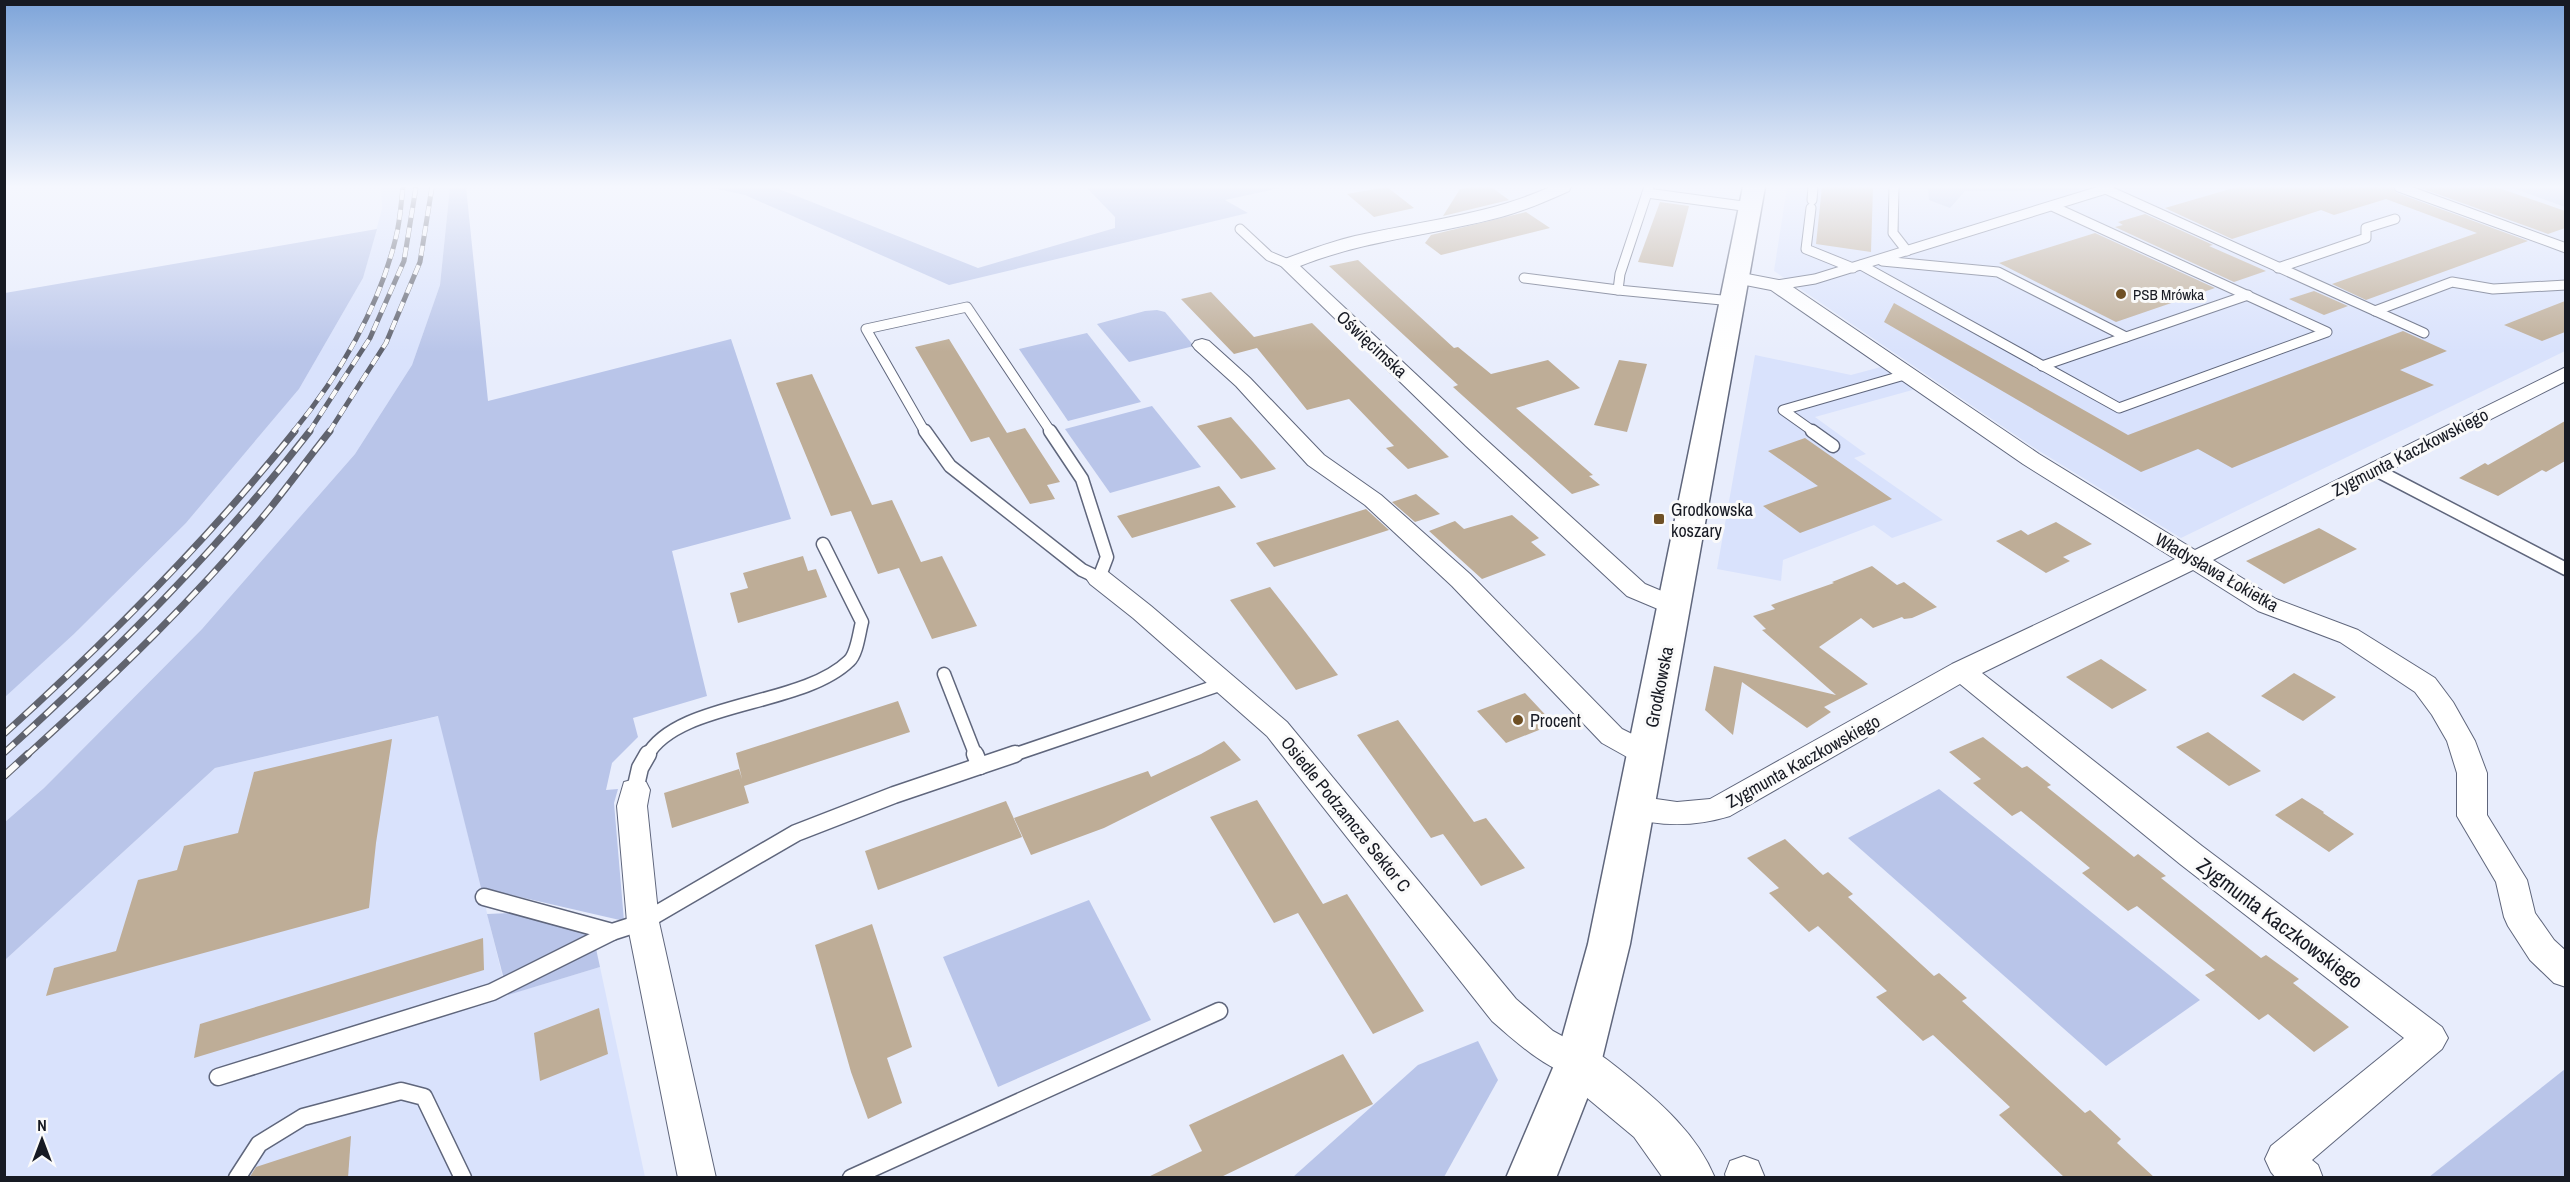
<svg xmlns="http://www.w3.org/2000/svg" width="2570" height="1182" font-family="'Archivo Narrow',sans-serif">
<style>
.built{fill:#d9e2fc}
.green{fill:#b9c5e9}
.building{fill:#bead97}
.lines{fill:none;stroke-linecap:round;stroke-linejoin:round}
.service-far2-casing{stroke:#5f667c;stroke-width:11}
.service-far1-casing{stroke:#5f667c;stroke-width:15}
.service-casing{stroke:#5f667c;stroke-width:19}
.minor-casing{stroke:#5f667c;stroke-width:2}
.tertiary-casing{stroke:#5f667c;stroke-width:2}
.secondary-casing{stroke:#5f667c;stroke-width:3}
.service-far2{stroke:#fff;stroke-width:9}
.service-far1{stroke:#fff;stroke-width:12}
.service{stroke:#fff;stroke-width:16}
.minor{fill:#fff;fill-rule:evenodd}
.tertiary{fill:#fff;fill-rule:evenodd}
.secondary{fill:#fff;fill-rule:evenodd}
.rail-far2-casing{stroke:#60636e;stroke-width:5}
.rail-far1-casing{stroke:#60636e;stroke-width:7}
.rail-casing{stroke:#60636e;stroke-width:8}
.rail-far2{stroke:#fafafa;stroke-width:4;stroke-dasharray:10;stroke-linecap:butt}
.rail-far1{stroke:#fafafa;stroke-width:4.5;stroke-dasharray:14;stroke-linecap:butt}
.rail{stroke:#fafafa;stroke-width:6;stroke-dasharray:18;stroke-linecap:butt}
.poi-dot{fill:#6f5025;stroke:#fafafa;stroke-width:2}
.labels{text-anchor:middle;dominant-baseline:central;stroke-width:6;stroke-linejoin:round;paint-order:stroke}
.far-poi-label{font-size:15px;fill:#171a23;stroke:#fafafa;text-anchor:start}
.street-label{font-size:18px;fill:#171a23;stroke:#fafafa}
.poi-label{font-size:18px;fill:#171a23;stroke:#fafafa;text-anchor:start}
.near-street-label{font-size:21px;fill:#171a23;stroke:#fafafa}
</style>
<rect width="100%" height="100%" fill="#e8edfc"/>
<!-- built -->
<g class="built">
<polygon points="381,187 450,187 440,285 412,365 355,454 202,629 44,788 5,822 4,697 74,634 186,523 299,389 363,278 382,209"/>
<polygon points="1787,187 2510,187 2565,207 2565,351 2181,538 2036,449 1774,271"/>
<polygon points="1755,355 1851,375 1881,367 1916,389 1815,417 1866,454 1854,458 1943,520 1892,538 1874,525 1783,560 1781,581 1717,569"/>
<polygon points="439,716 507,995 600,967 645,1177 5,1178 5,960 215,768"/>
</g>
<!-- green -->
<g class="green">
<polygon points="450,187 466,187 488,401 731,339 791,519 672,551 707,696 633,718 638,737 612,763 606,790 618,789 614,803 624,921 481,888 438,716 215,768 5,960 5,822 44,788 202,629 355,454 412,365 440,285"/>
<polygon points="708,187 774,187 978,268 1115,228 1115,217 1086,187 1284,187 1225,200 1248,213 949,285 745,195"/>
<polygon points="1928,187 2078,187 2079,190 1965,191 1950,208 1929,200"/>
<polygon points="2510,187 2565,187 2565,207"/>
<polygon points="377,229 363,278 299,389 186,523 74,634 5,697 5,293"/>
<polygon points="1157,310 1165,312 1194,346 1129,362 1097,324 1145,311"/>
<polygon points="1087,333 1141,402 1068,421 1019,349"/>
<polygon points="1152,406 1201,467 1110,493 1065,429"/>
<polygon points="1939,789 2200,1000 2106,1066 1848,838"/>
<polygon points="1089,900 1151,1020 998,1087 943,957"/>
<polygon points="511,913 593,935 600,967 508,995 487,914"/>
<polygon points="1478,1041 1498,1080 1444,1177 1293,1177 1418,1065"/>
<polygon points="2565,1069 2565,1177 2429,1177"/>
</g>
<!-- building -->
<g class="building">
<polygon points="1387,187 1414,208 1374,217 1347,194"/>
<polygon points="1471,187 1491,187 1509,200 1443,216 1460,189"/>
<polygon points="1822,187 1873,187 1871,252 1816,244"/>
<polygon points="2237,187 2392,187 2397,193 2528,241 2366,300 2332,284 2477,233 2386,199 2334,215 2321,210 2232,239 2165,208"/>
<polygon points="2418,187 2496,187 2565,211 2565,228 2548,234"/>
<polygon points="1660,202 1689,206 1673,267 1638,262"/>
<polygon points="1526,212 1550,228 1441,255 1425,243 1431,235"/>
<polygon points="2145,214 2213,245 2209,246 2266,271 2234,282 2115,227 2123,225 2118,222"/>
<polygon points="2095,233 2215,288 2116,322 1999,263"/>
<polygon points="1358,260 1454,348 1458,347 1491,374 1548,360 1580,388 1516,408 1593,475 1589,476 1600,485 1572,494 1453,387 1458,385 1329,266"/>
<polygon points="2314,291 2348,306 2324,315 2289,299"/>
<polygon points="1211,292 1254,337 1312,323 1449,457 1408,469 1386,448 1394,446 1349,399 1307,410 1257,348 1234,354 1181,299"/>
<polygon points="2565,301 2565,332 2542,341 2504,325"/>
<polygon points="1894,303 2128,435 2403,331 2447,351 2400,370 2434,385 2232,468 2198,449 2141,472 1884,322"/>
<polygon points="949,339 1007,433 1003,434 1025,428 1060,482 1047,485 1055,499 1030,504 989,437 971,442 915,347"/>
<polygon points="1619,360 1647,364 1627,432 1594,425"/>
<polygon points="812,374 872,505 892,500 921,562 942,556 977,626 932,639 899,568 878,574 851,511 831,516 776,383"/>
<polygon points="1231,417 1253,442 1276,469 1241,479 1197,426"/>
<polygon points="2565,421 2565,461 2546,472 2542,470 2498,496 2459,478 2485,463 2488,465"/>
<polygon points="1805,438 1892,499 1800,533 1763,506 1818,486 1768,451"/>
<polygon points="1219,486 1236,507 1132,538 1117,516"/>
<polygon points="1416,494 1440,514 1415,522 1392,502"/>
<polygon points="1366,509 1389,530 1274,567 1256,543"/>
<polygon points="1512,515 1539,538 1531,542 1546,555 1482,579 1429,531 1455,521 1464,529"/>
<polygon points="2056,522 2092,544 2063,557 2070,561 2046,573 1996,541 2021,530 2028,535"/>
<polygon points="2319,528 2357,549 2284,584 2246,561"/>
<polygon points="803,556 808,571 816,569 827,597 738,623 730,593 748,588 743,573"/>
<polygon points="1872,566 1897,585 1904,582 1937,607 1912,618 1904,619 1902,617 1873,628 1861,618 1819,647 1868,684 1824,707 1831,712 1807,728 1742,682 1733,735 1705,710 1714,666 1836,695 1762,630 1766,629 1753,616 1775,609 1771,605 1834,583 1832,582"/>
<polygon points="1270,587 1303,629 1338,675 1296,690 1230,600"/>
<polygon points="2101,659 2147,690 2112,709 2066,677"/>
<polygon points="2294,673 2336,697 2303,721 2261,696"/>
<polygon points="1525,693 1554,724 1506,743 1477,711"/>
<polygon points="898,701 910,732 744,786 749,803 672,828 664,793 739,769 742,779 736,753"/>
<polygon points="1398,720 1474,822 1486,818 1525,868 1481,886 1443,834 1431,838 1357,735"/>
<polygon points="2208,732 2261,771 2229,786 2176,747"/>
<polygon points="1983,737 2022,768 2027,766 2051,785 2047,787 2134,857 2138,854 2166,876 2161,878 2261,958 2266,955 2299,979 2293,983 2349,1027 2314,1052 2268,1014 2259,1020 2205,975 2215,970 2137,906 2128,911 2082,873 2090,868 2021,811 2012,816 1973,783 1981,779 1949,752"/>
<polygon points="392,739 376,843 369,908 46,996 54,968 116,951 138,880 177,870 184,846 238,833 254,772"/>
<polygon points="1224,741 1241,760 1104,828 1031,855 1014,818 1148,771 1151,777 1201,754"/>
<polygon points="2302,798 2324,812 2323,813 2354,834 2329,852 2275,815"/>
<polygon points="1257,800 1323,904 1347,894 1424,1011 1373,1034 1298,913 1274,923 1210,817"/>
<polygon points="1006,801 1022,837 878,890 865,851"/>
<polygon points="1785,839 1823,875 1828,872 1853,894 1848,897 1934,976 1939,973 1967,998 1962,1001 2085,1113 2090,1110 2121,1139 2117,1143 2155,1178 2065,1178 1999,1115 2010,1107 1933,1035 1923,1041 1876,997 1887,991 1818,926 1809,932 1769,893 1779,888 1747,858"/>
<polygon points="872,924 912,1047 887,1058 902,1103 868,1119 851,1072 815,945"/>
<polygon points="483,938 484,970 194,1058 200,1024"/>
<polygon points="599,1008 608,1054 540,1081 534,1033"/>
<polygon points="1343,1054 1373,1104 1219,1178 1146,1178 1202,1151 1189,1125"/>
<polygon points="351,1136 348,1178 249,1178 256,1167"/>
</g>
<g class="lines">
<!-- service-far2 casing -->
<g class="service-far2-casing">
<g id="service-far2">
<polyline points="1649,187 1620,274 1618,290 1732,301"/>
<polyline points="1894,187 1893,233 1907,251"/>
<polyline points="2101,187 2424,333"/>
<polyline points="2399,187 2566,248"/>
<polyline points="1647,193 1750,207"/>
<polyline points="1812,200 1813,187"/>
<polyline points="1811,208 1806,249 1853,268"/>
<polyline points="1240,229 1269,256 1288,264"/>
<polyline points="1882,261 1998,272 2126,337"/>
<polyline points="1861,265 2119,408 2327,332 2054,207"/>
<polyline points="2278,268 2366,238 2366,228 2395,219"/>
<polyline points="1524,278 1618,290"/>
<polyline points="1777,285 1815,279 2109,188"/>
<polyline points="2375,311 2452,282 2493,289 2566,285"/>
<polyline points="2042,366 2248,295"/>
<polyline points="925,432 866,329 967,307 1051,432"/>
<polyline points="1814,432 1783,410 1908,374"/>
</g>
</g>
<!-- service-far1 casing -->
<g class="service-far1-casing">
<g id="service-far1">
<polyline points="925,431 950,466 1082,570 1099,578 1107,557 1082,479 1050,431"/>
<polyline points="1812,431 1833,446"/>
<polyline points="2374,469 2566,569"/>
<polyline points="944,674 976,756"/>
<path d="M647 756C677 701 802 707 849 661 857 654 859 633 862 622L823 544"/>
<polyline points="1010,756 1225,683"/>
</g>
</g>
<!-- service casing -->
<g class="service-casing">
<g id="service">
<polyline points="975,754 980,766"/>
<polyline points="635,790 640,768 648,754"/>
<polyline points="484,897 612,932 643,922 796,833 894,795 1015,754"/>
<polyline points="218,1077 492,992 612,932"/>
<polyline points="237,1178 259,1144 303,1117 401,1091 424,1097 463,1178"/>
<polyline points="851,1178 1219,1011"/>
</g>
</g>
<!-- minor casing -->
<g class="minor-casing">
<g id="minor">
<path d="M1550 187H1571L1569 191C1547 201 1524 211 1501 217 1434 235 1365 240 1300 266L1482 436 1645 584 1683 600 1687 606 1683 612 1674 614 1665 612 1627 596 1466 446 1279 264 1282 260C1306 251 1330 242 1355 236 1421 221 1488 215 1550 187Z"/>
<path d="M1737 272 1784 281 2039 454 2195 550 2566 367V381L2213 560 2276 599 2358 630 2435 678 2453 702 2475 741 2487 773V815L2527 880 2535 913 2554 940 2566 951V987L2554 983 2530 960 2508 926 2504 917 2496 882 2457 816V773L2447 741 2432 715 2415 692 2340 642 2258 611 2193 570 1982 673 2202 846 2442 1027 2448 1038 2442 1049 2312 1160 2318 1165 2323 1178H2276L2271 1172 2265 1159 2271 1146 2404 1038 2180 864 1960 684 1730 816C1694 827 1660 827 1624 816L1620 808 1624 800 1635 796 1677 802 1710 799 1952 664 2175 559 2023 464 1771 290 1730 282 1728 278 1730 274Z"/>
<polygon points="1202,339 1209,341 1250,378 1324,455 1381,495 1470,574 1622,729 1656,746 1661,754 1656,762 1646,765 1636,762 1602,743 1452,586 1365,505 1308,465 1236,386 1195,349 1192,345 1195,341"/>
<path d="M1099 570 1108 572 1151 606 1287 722 1516 999 1553 1031 1591 1052 1596 1063 1591 1074 1578 1079C1544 1067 1518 1044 1492 1021L1267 736 1133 618 1090 584 1086 578 1090 572Z"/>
<polygon points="635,779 646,782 650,790 647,806 659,922 716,1178 678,1178 627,922 617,806 624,782"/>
<polygon points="1744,1156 1758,1161 1765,1178 1726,1178 1725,1174 1730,1161"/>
</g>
</g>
<!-- tertiary casing -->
<g class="tertiary-casing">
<path id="tertiary" d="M1578 1043C1596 1050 1609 1061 1624 1073 1660 1102 1697 1134 1715 1178H1663L1634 1137 1562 1077 1556 1063 1562 1049Z"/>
</g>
<!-- secondary casing -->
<g class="secondary-casing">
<polygon id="secondary" points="1743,187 1765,187 1630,944 1601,1063 1556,1178 1506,1178 1555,1063 1588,944"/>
</g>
<!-- service-far2 -->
<use href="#service-far2" class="service-far2"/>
<!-- service-far1 -->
<use href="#service-far1" class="service-far1"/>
<!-- service -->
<use href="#service" class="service"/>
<!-- minor -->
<use href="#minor" class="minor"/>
<!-- tertiary -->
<use href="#tertiary" class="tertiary"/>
<!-- secondary -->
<use href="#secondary" class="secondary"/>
<!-- rail-far2 casing -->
<g class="rail-far2-casing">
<g id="rail-far2">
<path d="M293 432C339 376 379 308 396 237 400 221 401 204 403 187"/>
<polyline points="309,432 370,338 404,261 416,187"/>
<polyline points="329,432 386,343 420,262 432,187"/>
</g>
</g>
<!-- rail-far1 casing -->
<g class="rail-far1-casing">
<g id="rail-far1">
<path d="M4 734C108 640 207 541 295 431"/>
<path d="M4 753C116 651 217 551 310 431"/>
<path d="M26 756C112 678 197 597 271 507 291 482 310 456 330 431"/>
</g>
</g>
<!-- rail casing -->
<g class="rail-casing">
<polyline id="rail" points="4,776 28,754"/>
</g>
<!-- rail-far2 -->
<use href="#rail-far2" class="rail-far2"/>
<!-- rail-far1 -->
<use href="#rail-far1" class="rail-far1"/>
<!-- rail -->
<use href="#rail" class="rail"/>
</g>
<!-- sky -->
<linearGradient id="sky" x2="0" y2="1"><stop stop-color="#7da4d9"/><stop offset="0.53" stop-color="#f5f7fe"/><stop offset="1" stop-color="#f5f7fe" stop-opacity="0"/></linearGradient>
<rect width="2570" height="352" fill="url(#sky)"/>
<!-- markers -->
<g class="poi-dot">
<circle cx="2121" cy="294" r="6"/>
<rect x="1653" y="513" width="12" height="12" rx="3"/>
<circle cx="1518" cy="720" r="6"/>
</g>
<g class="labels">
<!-- far-poi labels -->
<g class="far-poi-label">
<text x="2133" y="294">PSB Mrówka</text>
</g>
<!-- street labels -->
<g class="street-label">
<text transform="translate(1372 344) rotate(43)">Oświęcimska</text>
<text transform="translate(2410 452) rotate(-27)">Zygmunta Kaczkowskiego</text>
<text transform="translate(2217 572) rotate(30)">Władysława Łokietka</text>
<text transform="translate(1659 687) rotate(-79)">Grodkowska</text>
<text transform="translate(1803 761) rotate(-29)">Zygmunta Kaczkowskiego</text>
<text transform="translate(1346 814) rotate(51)">Osiedle Podzamcze Sektor C</text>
</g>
<!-- poi labels -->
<g class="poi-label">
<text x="1671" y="509">Grodkowska<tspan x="1671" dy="21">koszary</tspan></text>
<text x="1530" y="720">Procent</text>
</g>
<!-- near-street labels -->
<g class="near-street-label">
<text transform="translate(2280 923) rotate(37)">Zygmunta Kaczkowskiego</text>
</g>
</g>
<!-- border -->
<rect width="2570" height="1182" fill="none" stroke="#171a23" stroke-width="12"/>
<!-- north arrow -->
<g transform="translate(42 1140)" stroke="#fafafa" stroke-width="4.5" paint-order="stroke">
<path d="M0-4.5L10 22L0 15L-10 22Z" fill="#171a23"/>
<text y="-9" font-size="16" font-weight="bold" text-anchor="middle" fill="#171a23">N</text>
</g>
</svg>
